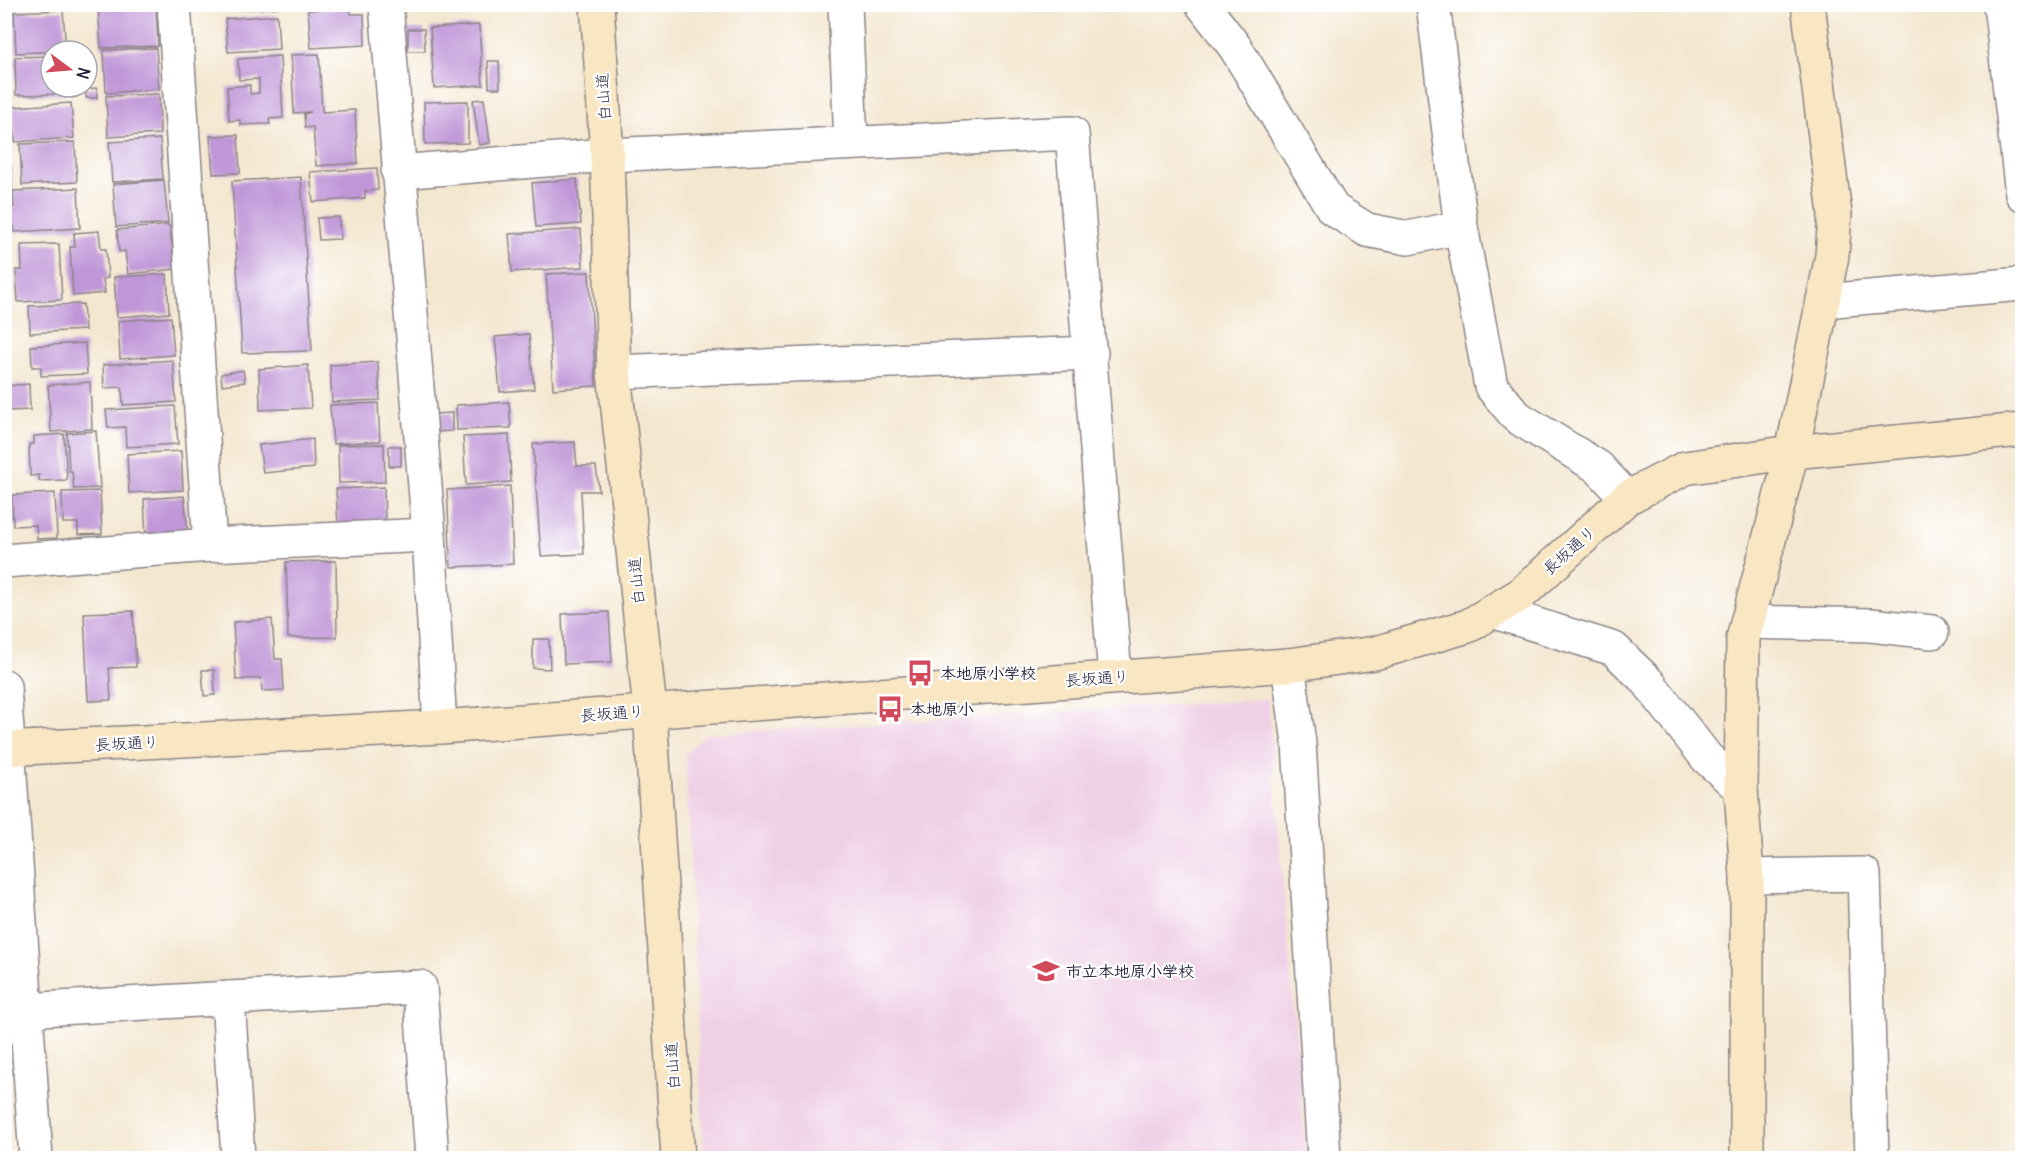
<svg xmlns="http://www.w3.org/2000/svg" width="2027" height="1163" font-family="Delius,'Klee One',sans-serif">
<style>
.built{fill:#efd0e6}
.building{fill:#c096d8}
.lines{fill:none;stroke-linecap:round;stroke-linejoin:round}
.street-casing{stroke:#8b8486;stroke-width:36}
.secondary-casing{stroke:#8b8486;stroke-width:36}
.street{stroke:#fff;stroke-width:33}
.secondary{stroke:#f9e7c3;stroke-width:33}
.labels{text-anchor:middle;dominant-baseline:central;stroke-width:4.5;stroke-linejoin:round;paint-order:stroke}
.street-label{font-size:16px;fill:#22223b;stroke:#fff}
.poi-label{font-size:16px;font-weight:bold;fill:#22223b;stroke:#fff;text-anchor:start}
</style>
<rect width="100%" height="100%" fill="#fff"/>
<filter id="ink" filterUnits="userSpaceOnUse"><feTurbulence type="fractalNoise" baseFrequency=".0167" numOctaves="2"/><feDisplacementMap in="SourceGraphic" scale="12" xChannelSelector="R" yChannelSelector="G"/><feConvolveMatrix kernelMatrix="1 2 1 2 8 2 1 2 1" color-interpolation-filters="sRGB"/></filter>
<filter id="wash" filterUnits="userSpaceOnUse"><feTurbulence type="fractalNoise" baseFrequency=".008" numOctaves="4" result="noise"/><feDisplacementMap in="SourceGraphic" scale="24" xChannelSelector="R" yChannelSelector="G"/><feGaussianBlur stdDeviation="1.35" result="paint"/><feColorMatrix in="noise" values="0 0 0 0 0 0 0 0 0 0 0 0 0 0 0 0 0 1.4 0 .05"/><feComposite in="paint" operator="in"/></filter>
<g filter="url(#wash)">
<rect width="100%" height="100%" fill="#f4e7d0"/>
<!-- built -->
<polygon class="built" points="1268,699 1306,1158 704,1158 685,754 706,734"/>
<g id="blocks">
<!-- building -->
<g class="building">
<polygon points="156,4 158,46 101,48 98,6"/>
<polygon points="225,4 281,4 282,7 225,11"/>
<polygon points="350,7 351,14 364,14 365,45 311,48 308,10"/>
<polygon points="63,10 66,51 16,53 14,12"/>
<polygon points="277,15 279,49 228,52 225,19"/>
<polygon points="479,25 483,85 434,88 430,28"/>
<polygon points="408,29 424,29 425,51 408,51"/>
<polygon points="156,48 159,89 106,93 104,50"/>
<polygon points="319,54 322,112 355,110 358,163 316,166 313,127 305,128 304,114 311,112 294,113 291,55"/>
<polygon points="51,56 51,87 65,87 66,94 16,95 15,57"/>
<polygon points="280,56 283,118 269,119 270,124 240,125 240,120 229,121 227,87 250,85 250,94 259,93 259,79 239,80 238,59"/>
<polygon points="488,61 499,61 500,88 489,88"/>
<polygon points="5,82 7,82 8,104 5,104"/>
<polygon points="97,88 97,98 86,98 86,89"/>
<polygon points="159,94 160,134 108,137 106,96"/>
<polygon points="484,99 490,143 479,145 473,100"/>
<polygon points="468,101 468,143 425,144 424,102"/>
<polygon points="71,103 74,138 15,142 13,107"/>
<polygon points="238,135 240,173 213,174 210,136"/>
<polygon points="160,139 163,179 112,182 109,142"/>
<polygon points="75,142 77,182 22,185 20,144"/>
<polygon points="4,165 11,165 12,189 4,189"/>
<polygon points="377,168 378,190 365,191 365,198 313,202 310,172"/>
<polygon points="301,177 312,351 242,353 232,181"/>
<polygon points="577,179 581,224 536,227 532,183"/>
<polygon points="164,180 168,223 116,227 113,184"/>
<polygon points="78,188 80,228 15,232 14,226 9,226 8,208 14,207 13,191"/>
<polygon points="339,217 340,239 319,240 317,218"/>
<polygon points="169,225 176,269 128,274 125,251 119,252 117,230"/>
<polygon points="581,229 583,267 512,272 509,234"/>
<polygon points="99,231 101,249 106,249 108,278 103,279 105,293 73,296 70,247 75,247 74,233"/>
<polygon points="59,244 62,300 18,302 16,270 22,270 21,245"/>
<polygon points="589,272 596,386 553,389 546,274"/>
<polygon points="167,274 169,313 117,317 114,277"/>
<polygon points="83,304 85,330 30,333 29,306"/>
<polygon points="171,317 174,355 120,359 118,321"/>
<polygon points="529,334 534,389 500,392 495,337"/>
<polygon points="85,343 87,374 41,376 41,367 32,367 31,346"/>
<polygon points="173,360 176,402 123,405 122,387 104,388 103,365"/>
<polygon points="378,362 380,400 332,402 330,365"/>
<polygon points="308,365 311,408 260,410 259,369"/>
<polygon points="243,370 245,382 222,385 221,374"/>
<polygon points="90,382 92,429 51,432 48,385"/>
<polygon points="29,384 30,410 5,411 4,386"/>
<polygon points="509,402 511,428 457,430 456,405"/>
<polygon points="378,403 380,441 333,444 330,405"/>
<polygon points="175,406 178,444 126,447 125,427 108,428 106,410"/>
<polygon points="452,413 452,431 433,432 433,414"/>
<polygon points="96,431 100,488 74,489 72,471 69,471 67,433"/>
<polygon points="64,434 67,480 39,481 39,475 30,476 29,444 34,444 34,436"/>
<polygon points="509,435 511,482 466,485 463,437"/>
<polygon points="313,439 314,468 263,473 259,445"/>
<polygon points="575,442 577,466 596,466 599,491 581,491 584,554 541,556 533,444"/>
<polygon points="384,444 385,482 339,483 338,445"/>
<rect x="389" y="446" width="12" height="20"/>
<polygon points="181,451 183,490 129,493 127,454"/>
<polygon points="510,486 513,564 451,567 447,490"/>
<polygon points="384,487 385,524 338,526 336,489"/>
<polygon points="100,491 102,534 78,535 78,523 63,523 62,492"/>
<polygon points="55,493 57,538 37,539 36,525 13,526 12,495"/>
<polygon points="184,496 188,534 146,536 144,499"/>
<polygon points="336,561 337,637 288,638 286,562"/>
<polygon points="133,611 136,667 109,668 111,700 88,701 84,613"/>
<polygon points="609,612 612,662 564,664 562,614"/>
<polygon points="272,619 275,659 282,659 284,690 262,691 261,678 236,680 233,622"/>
<polygon points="533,639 549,639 550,669 533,668"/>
<polygon points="202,670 214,670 215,695 204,696"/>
</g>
</g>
</g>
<g filter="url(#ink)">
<use href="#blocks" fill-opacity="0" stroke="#8b8486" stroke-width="1.5"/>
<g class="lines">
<!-- street casing -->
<g class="street-casing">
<g id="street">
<polyline points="174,4 210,545"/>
<polyline points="386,4 429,535 440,727"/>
<polyline points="845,4 851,142"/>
<polyline points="1202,4 1235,47 1333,209 1367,230 1408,238 1461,227"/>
<polyline points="1433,4 1461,227 1491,386 1517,417 1598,467 1627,498"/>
<polyline points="2000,4 2022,194"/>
<polyline points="398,172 607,155 1072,133 1115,676"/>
<polyline points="1823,301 2022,284"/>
<polyline points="614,372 1091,353"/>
<polyline points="4,561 210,545 429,535"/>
<polyline points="1492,611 1614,649 1647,681 1707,758 1741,789"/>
<polyline points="1747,622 1871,625 1932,632"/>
<polyline points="1288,665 1299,743 1324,1158"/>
<polyline points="4,686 36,1158"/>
<polyline points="1747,876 1864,874 1872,1158"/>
<polyline points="228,998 238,1158"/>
<polyline points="24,1010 420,987 432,1158"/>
</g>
</g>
<!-- secondary casing -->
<g class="secondary-casing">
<g id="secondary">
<polyline points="597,4 607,155 614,372 650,710 678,1158"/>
<polyline points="4,749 440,727 1288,665 1375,653 1468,626 1520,595 1627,498 1685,468 1792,452 2022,430"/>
<polyline points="1747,1158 1747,876 1741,789 1743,639 1792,452 1832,256 1835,214 1808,4"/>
</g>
</g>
<!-- street -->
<use href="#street" class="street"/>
<!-- secondary -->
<use href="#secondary" class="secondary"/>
</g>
</g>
<!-- icons -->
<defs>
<g id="bus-bare" transform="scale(2.07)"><path d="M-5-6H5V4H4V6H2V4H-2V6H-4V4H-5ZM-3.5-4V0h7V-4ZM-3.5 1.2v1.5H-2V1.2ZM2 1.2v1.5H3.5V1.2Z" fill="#d1495b" stroke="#fff" stroke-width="2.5" paint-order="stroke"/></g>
<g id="school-bare" transform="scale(2.07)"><path d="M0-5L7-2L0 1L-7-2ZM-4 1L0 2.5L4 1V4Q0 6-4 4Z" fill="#d1495b" stroke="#fff" stroke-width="2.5" paint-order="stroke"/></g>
</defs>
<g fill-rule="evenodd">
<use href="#bus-bare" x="920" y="673"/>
<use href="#bus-bare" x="890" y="709"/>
<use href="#school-bare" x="1046" y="971"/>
</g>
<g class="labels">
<!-- street labels -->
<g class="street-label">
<text transform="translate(603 97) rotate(-94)">白山道</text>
<text transform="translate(1569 550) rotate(-42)">長坂通り</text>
<text transform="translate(636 581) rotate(-96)">白山道</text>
<text transform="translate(1097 678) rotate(-4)">長坂通り</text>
<text transform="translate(612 713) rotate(-4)">長坂通り</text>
<text transform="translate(127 743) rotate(-3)">長坂通り</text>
<text transform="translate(672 1066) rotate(-94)">白山道</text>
</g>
<!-- poi labels -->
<g class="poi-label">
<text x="940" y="673">本地原小学校</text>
<text x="910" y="709">本地原小</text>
<text x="1066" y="971">市立本地原小学校</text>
</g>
</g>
<!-- margin -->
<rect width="2027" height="1163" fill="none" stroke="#fff" stroke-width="24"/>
<!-- north arrow -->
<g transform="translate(69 69) rotate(106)"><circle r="28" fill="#ffffff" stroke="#a7a7b1" stroke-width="1.5"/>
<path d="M0-4.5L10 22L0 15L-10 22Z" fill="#d1495b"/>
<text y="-9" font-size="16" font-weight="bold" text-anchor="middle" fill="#22223b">N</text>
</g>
</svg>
